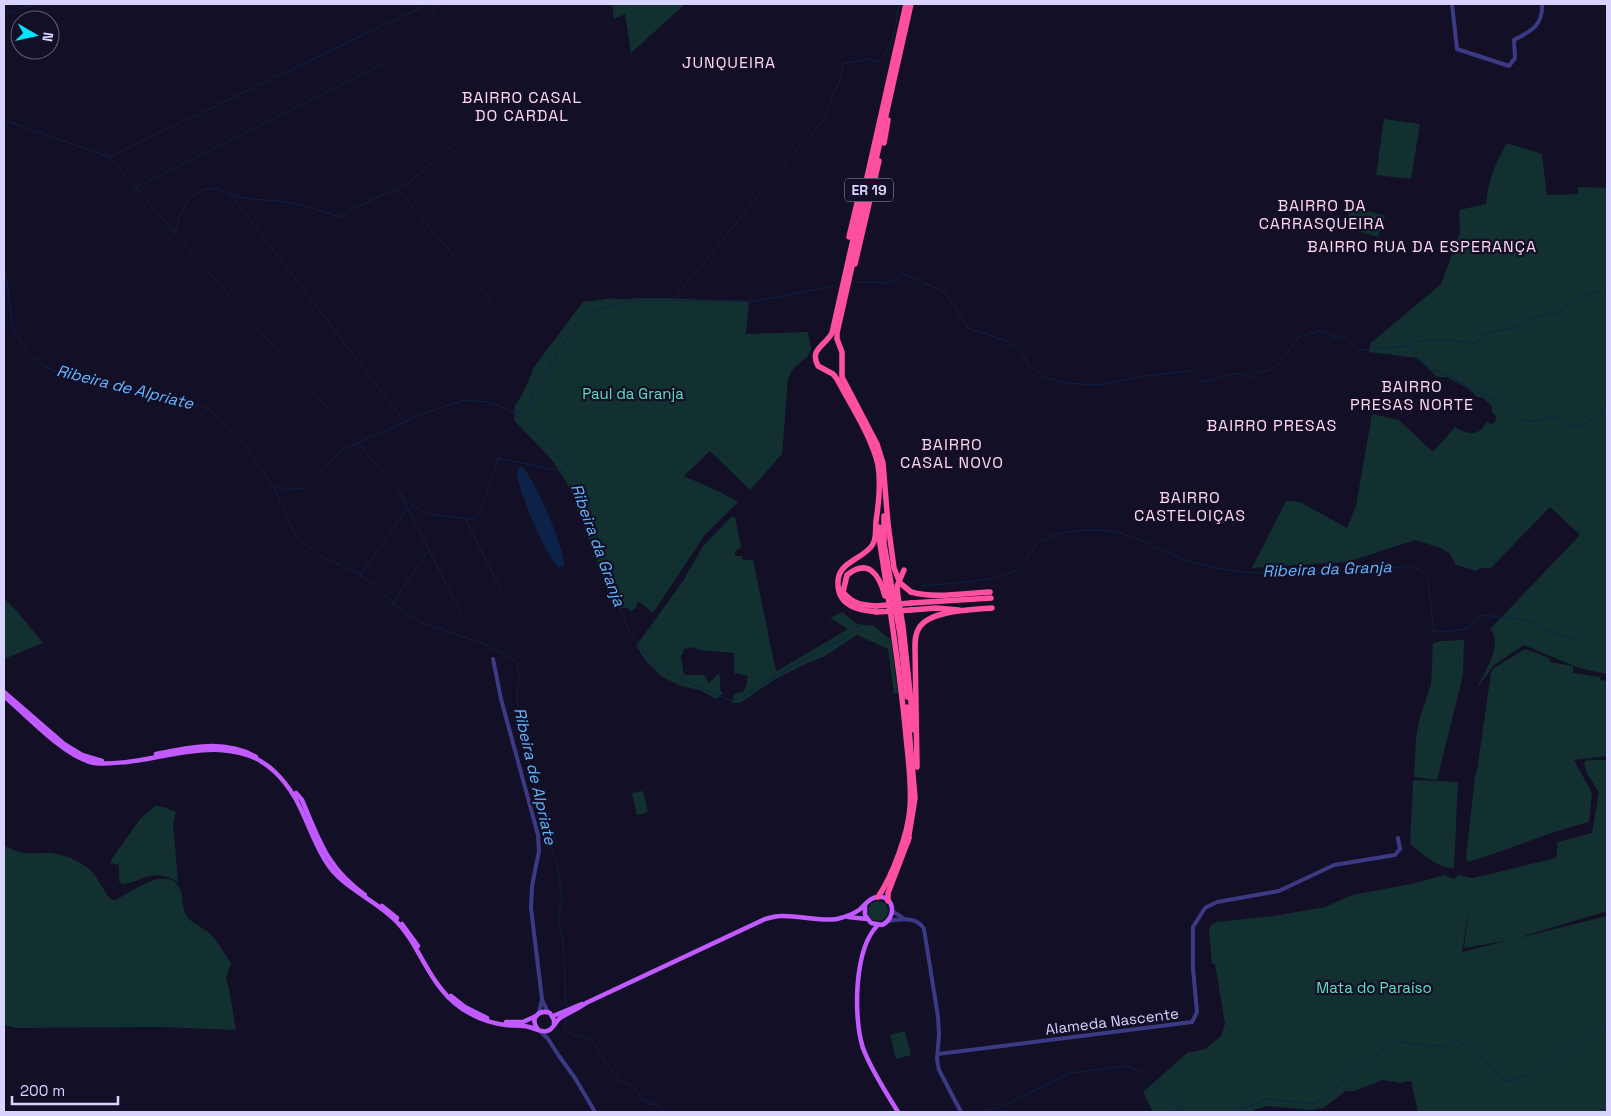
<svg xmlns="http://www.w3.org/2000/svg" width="1611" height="1116" font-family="'Space Grotesk',sans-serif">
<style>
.green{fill:#12302f}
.water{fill:#0c2248}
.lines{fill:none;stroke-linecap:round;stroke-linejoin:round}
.stream{stroke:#0c2248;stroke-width:1}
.minor{stroke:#3d3a85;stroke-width:4}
.major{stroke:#c25bff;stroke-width:4.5}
.highway{stroke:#ff4fa3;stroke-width:5.5}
.highway-bridge{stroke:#ff4fa3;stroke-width:5.5}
.labels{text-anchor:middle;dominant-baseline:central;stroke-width:4.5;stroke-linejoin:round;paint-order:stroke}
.shield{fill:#130f26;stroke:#9e99be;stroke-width:1}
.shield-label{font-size:14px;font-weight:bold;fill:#d9d4ff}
.park-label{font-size:15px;fill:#5fe0c0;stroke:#130f26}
.street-label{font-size:15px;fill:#d9d4ff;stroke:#130f26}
.neighbourhood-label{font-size:16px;letter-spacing:1px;fill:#ffd6f0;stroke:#130f26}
.water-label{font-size:16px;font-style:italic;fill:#62b6ff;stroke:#130f26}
</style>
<rect width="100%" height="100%" fill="#130f26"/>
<!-- green -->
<g class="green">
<polygon points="612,4 685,4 631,53 625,14 614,19"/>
<polygon points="1384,119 1420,124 1411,179 1376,175"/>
<path d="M1507 143 1542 154 1547 195 1578 194V187L1606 188 1607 184V674L1579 668 1524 645 1494 665 1477 688C1484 672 1504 645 1490 629L1580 535 1550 507 1491 568H1480L1476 571 1456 565 1450 554 1441 548 1415 540 1347 562 1252 568 1286 501 1300 502 1347 528 1356 506 1372 414 1399 420 1433 452 1455 427C1462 431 1471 436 1479 431 1482 429 1484 425 1487 422L1491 424 1495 422 1496 416 1492 413V406L1483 398 1477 397 1469 389 1447 377H1437L1417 358 1369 352 1371 341 1372 342 1441 284 1460 233 1459 210 1486 204C1488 181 1495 163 1507 143Z"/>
<polygon points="1351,205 1385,216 1378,237 1345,227"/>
<path d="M613 298C620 301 632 298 640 298 676 298 713 300 749 302L746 334 808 332 811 349 808 356 792 370 788 379 782 454 750 490 710 451 684 476 720 492 738 502 704 536 653 613 638 601 636 608 631 611 627 608H613L597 560 567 483 551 459 514 420 515 406 524 391 534 367 583 302Z"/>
<polygon points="731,517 735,517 741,547 735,551 735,556 742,556 743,560 753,560 775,667 777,671 848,629 830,618 842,612 857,624 874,626 891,640 898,693 894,694 888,649 857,635 825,656 805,664 777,678 740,703 732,703 734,694 742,692 746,687 748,676 734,673 734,653 699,650 694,647 684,649 681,657 684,675 704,675 709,683 718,674 720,676 720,690 723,693 716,699 700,690 681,686 662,677 646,661 636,646 683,581 703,546"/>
<polygon points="4,598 16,610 43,643 4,659"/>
<polygon points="1464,640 1463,675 1437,780 1414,777 1416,739 1419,721 1431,684 1433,643 1442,641"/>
<path d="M1525 649 1549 658 1550 662 1573 666V673L1600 677V680L1607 681V756L1574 760 1592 793 1589 822C1547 832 1508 851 1467 862L1466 857 1475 775 1477 771 1491 673 1494 668Z"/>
<polygon points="1589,760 1607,760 1607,911 1511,940 1464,948 1469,909 1462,952 1607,916 1607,1112 1418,1112 1411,1081 1400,1083 1383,1080 1355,1091 1346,1091 1323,1108 1311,1110 1267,1106 1254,1110 1252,1112 1153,1112 1143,1092 1187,1053 1205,1049 1221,1036 1225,1024 1215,964 1212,964 1209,930 1211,925 1216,922 1274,916 1325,907 1352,895 1411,884 1444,875 1454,879 1458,875 1473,878 1556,858 1558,842 1592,833 1599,792 1587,774 1584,762"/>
<path d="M1413 780 1458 782 1454 868C1437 868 1423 854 1410 844Z"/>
<polygon points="643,791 648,812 637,815 632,793"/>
<path d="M155 806 164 807 176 812 173 823 178 882C164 874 153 873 138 880 133 882 128 884 122 884L119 881V865L110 863 111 860 140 819Z"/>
<path d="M4 845C22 856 28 853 48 853 62 853 84 862 93 873 99 881 104 891 110 899L115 900C132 893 167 863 180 889 184 898 181 911 189 919 194 924 202 927 208 932 217 940 224 953 231 963L226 978 229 988 236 1030 158 1027 17 1028 4 1025Z"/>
<circle cx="878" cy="911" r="10"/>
<polygon points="905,1031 911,1055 896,1059 890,1035"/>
</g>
<!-- water -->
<path class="water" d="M522 467C534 477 566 551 564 566L559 568C547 559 515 485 517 470Z"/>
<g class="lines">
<!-- stream -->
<g class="stream">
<polyline points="434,4 434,14"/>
<polyline points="4,14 35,4"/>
<polyline points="4,120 109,157 428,4"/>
<path d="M810 136 822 122 828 111 831 99 839 83 843 64 868 59 878 62C893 49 897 23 898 4"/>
<polyline points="109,157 394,485 400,492 404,501 430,514 467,519 474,519 481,512 498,458 564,472"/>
<polyline points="777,174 805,140"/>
<polyline points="136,187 390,60"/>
<polyline points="397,189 491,299 452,336"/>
<polyline points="231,195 405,422"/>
<path d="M175 233C179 216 184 197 203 190 217 185 227 194 240 197 255 201 271 199 286 202 304 205 323 212 341 217L348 211 407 184 456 143"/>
<polyline points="4,273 7,280 13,329 28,353 46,367 61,373 132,390 179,398 210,410 238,436 274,487 295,535 319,555 357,573 374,585 387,598 404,612 423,623 482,643 510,658 517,663 519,675 517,698 518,716 544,827 558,868 562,899 558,918 563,939 566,1006"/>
<path d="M857 282 887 283 894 281 903 274 945 292 968 328 1007 341 1020 350 1029 365 1044 377 1066 383 1098 385 1144 376 1190 371 1202 382 1237 373 1251 378C1259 369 1264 374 1272 369 1280 364 1294 345 1298 337L1320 331 1332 336 1348 339 1356 349 1362 350 1409 346 1419 341 1441 339 1476 344 1482 335C1491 333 1509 327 1517 328L1529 320 1548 314 1563 311 1571 302 1602 290"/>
<polyline points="673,300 760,194"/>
<polyline points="1409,347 1431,369 1452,377 1477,392 1494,399 1523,420 1534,421 1548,417 1559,417 1573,426 1583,425 1598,415 1607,405"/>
<polyline points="513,411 525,411 531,406 531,396 577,322 585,313 632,300 755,301 834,286"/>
<polyline points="275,486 286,490 302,488 342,450 425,413 465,400 489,402 511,411 558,456 572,473 584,498 604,556 619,607 630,632 651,662 674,676 729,700 739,699 782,672 841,640 860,625"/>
<polyline points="404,502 461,612"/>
<polyline points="466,520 501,591"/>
<polyline points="360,575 407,509"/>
<path d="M921 586C949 583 994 583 1018 569 1027 564 1029 553 1036 545 1047 533 1074 531 1090 530 1122 528 1147 544 1176 556 1187 561 1200 564 1212 567 1274 580 1349 571 1412 566L1422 571 1428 580 1434 632 1462 630 1471 626 1475 619 1483 615 1525 620 1565 637 1574 639"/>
<polyline points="393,603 428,551"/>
<polyline points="566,1019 564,1029 573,1035 587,1038 594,1043 604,1060 621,1081 634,1088 642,1099 657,1105 662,1112"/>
<polyline points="983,1112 998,1108 1071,1073 1128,1066 1141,1072 1168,1100 1186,1112"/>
<path d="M1237 1112 1266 1099 1314 1104C1330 1093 1345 1081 1360 1068 1371 1059 1382 1048 1395 1043 1405 1040 1412 1046 1422 1044L1425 1049 1433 1045 1442 1047 1457 1040 1490 1065 1505 1081C1530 1080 1578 1045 1601 1030L1607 1025"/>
</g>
<!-- minor -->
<g class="minor">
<path d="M1452 4 1457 49 1509 66 1515 58 1514 40C1531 31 1543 26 1542 4"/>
<polyline points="493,659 501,699 538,835 539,851 532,886 531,908 542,999 539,1013"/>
<polyline points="892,911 903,918"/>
<path d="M888 921C901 919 917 916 924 929L938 1017 939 1035 937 1059 939 1070 961 1112"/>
<polyline points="542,1000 548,1012"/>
<polyline points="541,1032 548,1039 559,1056 575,1078 595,1112"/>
<polyline points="938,1054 1192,1022 1197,1012 1193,969 1193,927 1205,908 1217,902 1279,891 1334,865 1395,855 1400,849 1398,838"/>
</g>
<!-- major -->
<g class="major">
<polyline points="4,692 64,744 82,755 102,761"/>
<path d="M4 696C26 715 62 754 90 762 101 765 116 763 127 762 175 756 235 733 275 772 303 799 306 829 325 860 342 889 374 898 396 921 416 941 424 969 442 990 458 1010 481 1022 506 1025 514 1026 522 1025 529 1027 535 1028 541 1033 547 1031 553 1030 555 1022 560 1018 568 1013 578 1009 586 1003L765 919C770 918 775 916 780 916 799 915 818 922 837 919 845 917 852 915 859 910 865 906 868 898 877 897 895 895 897 918 882 925L871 923 865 915V906"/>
<path d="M156 754C188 747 226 739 256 757"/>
<path d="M296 793 302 800C319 840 327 868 365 895"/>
<polyline points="382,906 397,918"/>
<polyline points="848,917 867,919"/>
<polyline points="402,924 418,946"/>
<path d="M878 925C854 948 853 1017 863 1048 871 1070 886 1092 898 1112"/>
<polyline points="451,996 465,1007 487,1018"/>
<polyline points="553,1016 582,1004"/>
<polyline points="506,1022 523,1022 536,1016"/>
<path d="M537 1028C530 1018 539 1009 550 1013L554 1020V1024"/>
</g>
<!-- highway -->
<g class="highway">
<polyline points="884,143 888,120"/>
<polyline points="849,237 859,195"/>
<polyline points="855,264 879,161"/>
<polyline points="884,516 884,544 900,634 907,697"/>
<polyline points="888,524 883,463 877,444 842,377 842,352 837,339 837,333 911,4"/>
<polyline points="904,570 897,586 898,597 903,627 914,730"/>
<path d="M911 592C936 599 965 593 990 592"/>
<polyline points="911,603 991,598"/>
<path d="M876 606C861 605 853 604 843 592L847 575C868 558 879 574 885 596"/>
<polyline points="911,610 936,608 959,610"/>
<path d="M877 612C859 610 839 607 838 585 836 561 864 560 873 544 877 537 875 528 876 521 879 502 881 483 878 465 872 437 850 404 837 379L833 374 818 366C809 349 825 346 832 333L906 4"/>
<polyline points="907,707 915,798 908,841"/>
<path d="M917 767 915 648C915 641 915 634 919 628 930 610 972 610 992 608"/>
<path d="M878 897C893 875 908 834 910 808 912 784 908 759 906 736 900 671 890 607 880 544L879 527"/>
<polyline points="888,901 888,893 909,838"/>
</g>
<!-- highway-bridge -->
<g class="highway-bridge">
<polyline points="888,524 894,568 900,583 911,592"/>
<polyline points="876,606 911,603"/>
<polyline points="877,612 911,610"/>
</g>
</g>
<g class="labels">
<!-- shield labels -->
<rect class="shield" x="845" y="178.5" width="48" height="23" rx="4"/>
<g class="shield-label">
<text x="869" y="190">ER 19</text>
</g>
<!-- park labels -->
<g class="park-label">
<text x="633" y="393">Paul da Granja</text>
<text x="1374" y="987">Mata do Paraíso</text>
</g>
<!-- street labels -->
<g class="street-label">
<text transform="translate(1112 1021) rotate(-7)">Alameda Nascente</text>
</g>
<!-- neighbourhood labels -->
<g class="neighbourhood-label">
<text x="729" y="62">JUNQUEIRA</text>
<text x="522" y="97">BAIRRO CASAL<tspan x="522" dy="18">DO CARDAL</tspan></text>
<text x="1322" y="205">BAIRRO DA<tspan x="1322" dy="18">CARRASQUEIRA</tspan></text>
<text x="1422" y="246">BAIRRO RUA DA ESPERANÇA</text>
<text x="1412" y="386">BAIRRO<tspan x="1412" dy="18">PRESAS NORTE</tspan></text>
<text x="1272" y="425">BAIRRO PRESAS</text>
<text x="952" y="444">BAIRRO<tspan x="952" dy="18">CASAL NOVO</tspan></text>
<text x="1190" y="497">BAIRRO<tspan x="1190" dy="18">CASTELOIÇAS</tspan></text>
</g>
<!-- water labels -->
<g class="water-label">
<text transform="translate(125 387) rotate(14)">Ribeira de Alpriate</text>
<text transform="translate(598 545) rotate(70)">Ribeira da Granja</text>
<text transform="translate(1327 569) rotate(-2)">Ribeira da Granja</text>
<text transform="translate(535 776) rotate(77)">Ribeira de Alpriate</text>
</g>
</g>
<!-- border -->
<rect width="1611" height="1116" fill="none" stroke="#d9d4ff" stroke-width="10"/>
<!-- north arrow -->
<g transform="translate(35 35) rotate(99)"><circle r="24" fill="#130f26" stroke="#625e7d"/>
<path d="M0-4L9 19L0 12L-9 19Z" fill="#00e5ff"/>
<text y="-8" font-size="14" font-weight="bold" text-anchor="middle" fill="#d9d4ff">N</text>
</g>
<!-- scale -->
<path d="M12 1096v8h106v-8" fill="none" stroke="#d9d4ff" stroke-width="2.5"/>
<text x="20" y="1096" font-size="15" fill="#d9d4ff" stroke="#130f26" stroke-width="4" paint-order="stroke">200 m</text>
</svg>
